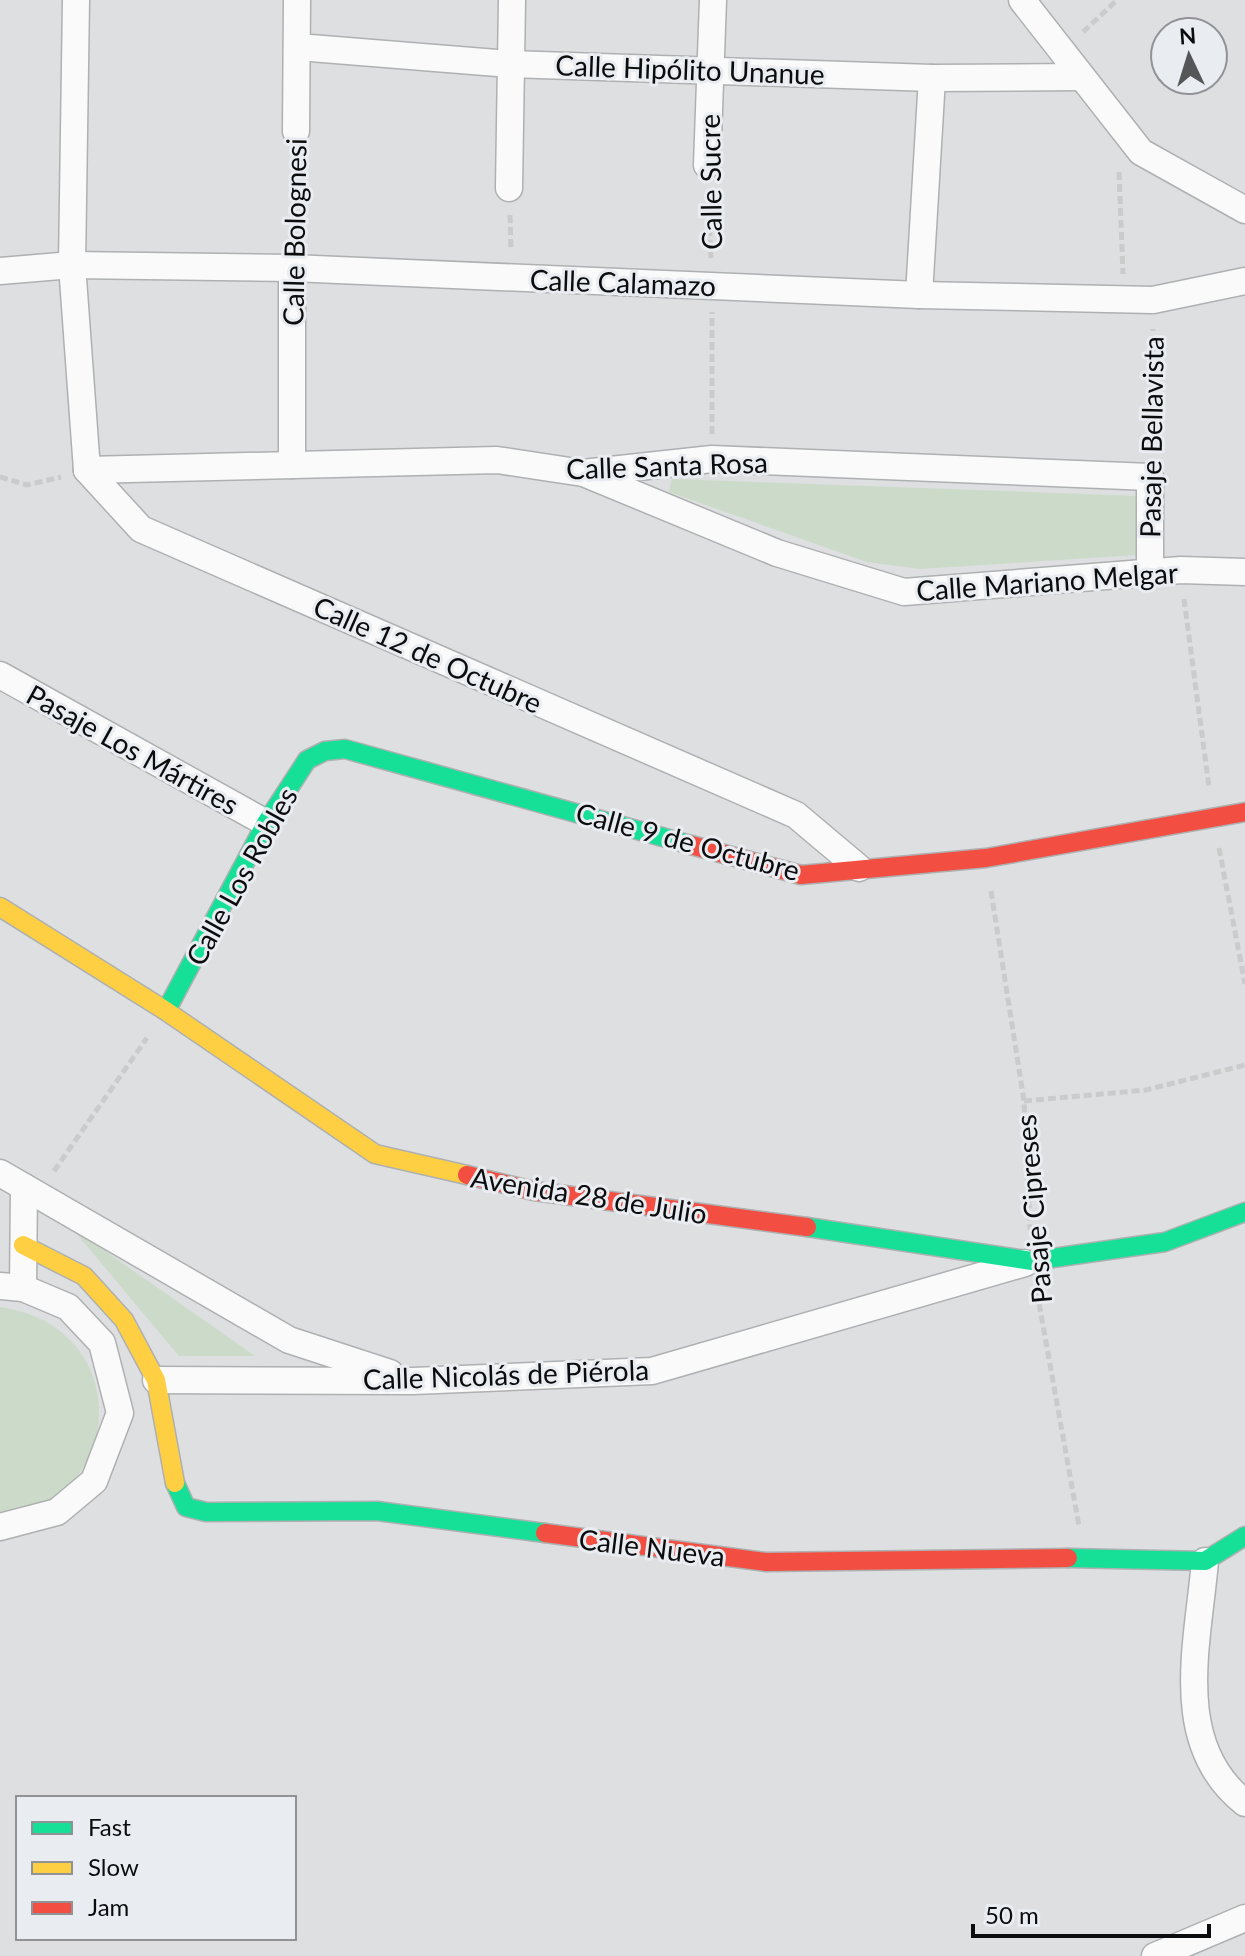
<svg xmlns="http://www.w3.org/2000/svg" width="1245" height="1956" font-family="Lato,sans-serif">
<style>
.green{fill:#ccdbc9}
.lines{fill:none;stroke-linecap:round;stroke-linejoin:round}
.street-casing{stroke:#aeb0b1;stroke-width:29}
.fast-casing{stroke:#aeb0b1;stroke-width:21}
.slow-casing{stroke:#aeb0b1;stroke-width:21}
.jam-casing{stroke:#aeb0b1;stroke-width:21}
.path{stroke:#cacbcb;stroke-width:5;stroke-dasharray:8 4;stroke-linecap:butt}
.street{stroke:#fafafa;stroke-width:26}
.fast{stroke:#16e098;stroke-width:18}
.slow{stroke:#ffcf43;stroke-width:18}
.jam{stroke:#f24e42;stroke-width:18}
.labels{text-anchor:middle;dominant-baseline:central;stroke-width:6;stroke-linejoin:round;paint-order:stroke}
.street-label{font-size:28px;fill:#0b0c0d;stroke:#e9ecf0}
</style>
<rect width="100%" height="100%" fill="#dddfe1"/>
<!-- green -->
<g class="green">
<polygon points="672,479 1140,496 1137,555 921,569 867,562 669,492"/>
<polygon points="71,1227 255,1356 179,1356"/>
<path d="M0 1307C137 1326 127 1507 0 1513Z"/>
</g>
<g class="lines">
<!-- street casing -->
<g class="street-casing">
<g id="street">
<polyline points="76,0 72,265 87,470"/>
<polyline points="1022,0 1141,152 1245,210"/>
<polyline points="298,47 510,64 932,78 1082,77"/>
<polyline points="296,131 297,0"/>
<polyline points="707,165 713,0"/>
<polyline points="509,188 512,0"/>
<polyline points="292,268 292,465"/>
<polyline points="0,271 72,265 292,268 919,295 1153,300 1245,281"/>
<polyline points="919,295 932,78"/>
<polyline points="87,470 497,460 583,473 712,459 1150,477 1150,574"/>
<polyline points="87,470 141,529 796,815 859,868"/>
<polyline points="586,474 777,553 904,592 1181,570 1245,572"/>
<polyline points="0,675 266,823"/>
<polyline points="0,1173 289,1340 390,1373"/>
<polyline points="0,1286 23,1288 68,1307 102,1343 120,1413 94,1481 57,1512 0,1527"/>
<polyline points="23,1288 24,1187"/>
<polyline points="156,1380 413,1381 652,1371 1025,1263"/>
<path d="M1205 1561C1198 1644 1170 1744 1245 1803"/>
<polyline points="1155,1956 1245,1918"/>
</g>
</g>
<!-- fast casing -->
<g class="fast-casing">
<g id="fast">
<polyline points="166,1011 266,823 307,760 325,751 345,749 691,845"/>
<polyline points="807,1227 1032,1261 1165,1242 1245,1212"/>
<polyline points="175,1483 186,1507 206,1512 377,1511 545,1533"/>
<polyline points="1068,1558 1205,1561 1245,1536"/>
</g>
</g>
<!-- slow casing -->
<g class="slow-casing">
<g id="slow">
<polyline points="0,907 166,1011 375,1154 467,1175"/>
<polyline points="23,1245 84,1276 124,1320 156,1380 175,1483"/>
</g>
</g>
<!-- jam casing -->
<g class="jam-casing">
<g id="jam">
<polyline points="691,845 801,875 986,858 1245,812"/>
<polyline points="467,1175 534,1191 807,1227"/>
<polyline points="545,1533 766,1562 1068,1558"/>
</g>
</g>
<!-- path -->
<g class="path">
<polyline points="1083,32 1117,0"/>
<polyline points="1119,172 1123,274"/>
<polyline points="708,192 711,258"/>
<polyline points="510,215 511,249"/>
<polyline points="293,242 295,156"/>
<polyline points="712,434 712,312"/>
<polyline points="1151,451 1153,329"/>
<polyline points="0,477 27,485 61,477"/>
<polyline points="1184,599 1209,787"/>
<polyline points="1219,848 1245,984"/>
<polyline points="991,891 1024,1101 1030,1230"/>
<polyline points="1024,1101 1146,1090 1245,1065"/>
<polyline points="54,1171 147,1038"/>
<polyline points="1037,1292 1079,1526"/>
</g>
<!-- street -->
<use href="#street" class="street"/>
<!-- fast -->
<use href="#fast" class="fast"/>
<!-- slow -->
<use href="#slow" class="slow"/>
<!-- jam -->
<use href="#jam" class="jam"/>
</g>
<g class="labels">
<!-- street labels -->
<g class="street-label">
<text transform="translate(690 69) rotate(2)">Calle Hipólito Unanue</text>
<text transform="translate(710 182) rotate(-91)">Calle Sucre</text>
<text transform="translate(294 232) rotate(-89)">Calle Bolognesi</text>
<text transform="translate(623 282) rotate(2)">Calle Calamazo</text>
<text transform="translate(1151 437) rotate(-89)">Pasaje Bellavista</text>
<text transform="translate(667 465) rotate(-2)">Calle Santa Rosa</text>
<text transform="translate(1047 581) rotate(-4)">Calle Mariano Melgar</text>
<text transform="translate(428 654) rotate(24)">Calle 12 de Octubre</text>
<text transform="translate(133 749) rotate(29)">Pasaje Los Mártires</text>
<text transform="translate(688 841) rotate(15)">Calle 9 de Octubre</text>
<text transform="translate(241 876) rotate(-61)">Calle Los Robles</text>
<text transform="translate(589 1195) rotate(9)">Avenida 28 de Julio</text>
<text transform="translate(1033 1209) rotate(-95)">Pasaje Cipreses</text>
<text transform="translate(506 1374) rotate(-2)">Calle Nicolás de Piérola</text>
<text transform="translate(652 1547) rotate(7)">Calle Nueva</text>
</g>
</g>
<!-- legend -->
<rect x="16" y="1796" width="280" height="144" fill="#e9ecf0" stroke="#909295" stroke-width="2"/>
<rect x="32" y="1822" width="40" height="12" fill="#16e098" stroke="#909295" stroke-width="2"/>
<text x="88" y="1836" font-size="24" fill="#0b0c0d">Fast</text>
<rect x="32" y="1862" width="40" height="12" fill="#ffcf43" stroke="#909295" stroke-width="2"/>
<text x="88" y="1876" font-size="24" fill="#0b0c0d">Slow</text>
<rect x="32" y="1902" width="40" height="12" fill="#f24e42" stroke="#909295" stroke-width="2"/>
<text x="88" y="1916" font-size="24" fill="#0b0c0d">Jam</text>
<!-- north arrow -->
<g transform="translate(1189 56) rotate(356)"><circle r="38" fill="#e9ecf0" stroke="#909295" stroke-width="2"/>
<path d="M0-6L14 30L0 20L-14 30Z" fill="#545657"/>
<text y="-12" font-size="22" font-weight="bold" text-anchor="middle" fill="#0b0c0d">N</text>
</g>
<!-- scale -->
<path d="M973 1924v12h236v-12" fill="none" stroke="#0b0c0d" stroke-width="4"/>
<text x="985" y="1924" font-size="24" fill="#0b0c0d" stroke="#e9ecf0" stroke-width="6" paint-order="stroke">50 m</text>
</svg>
